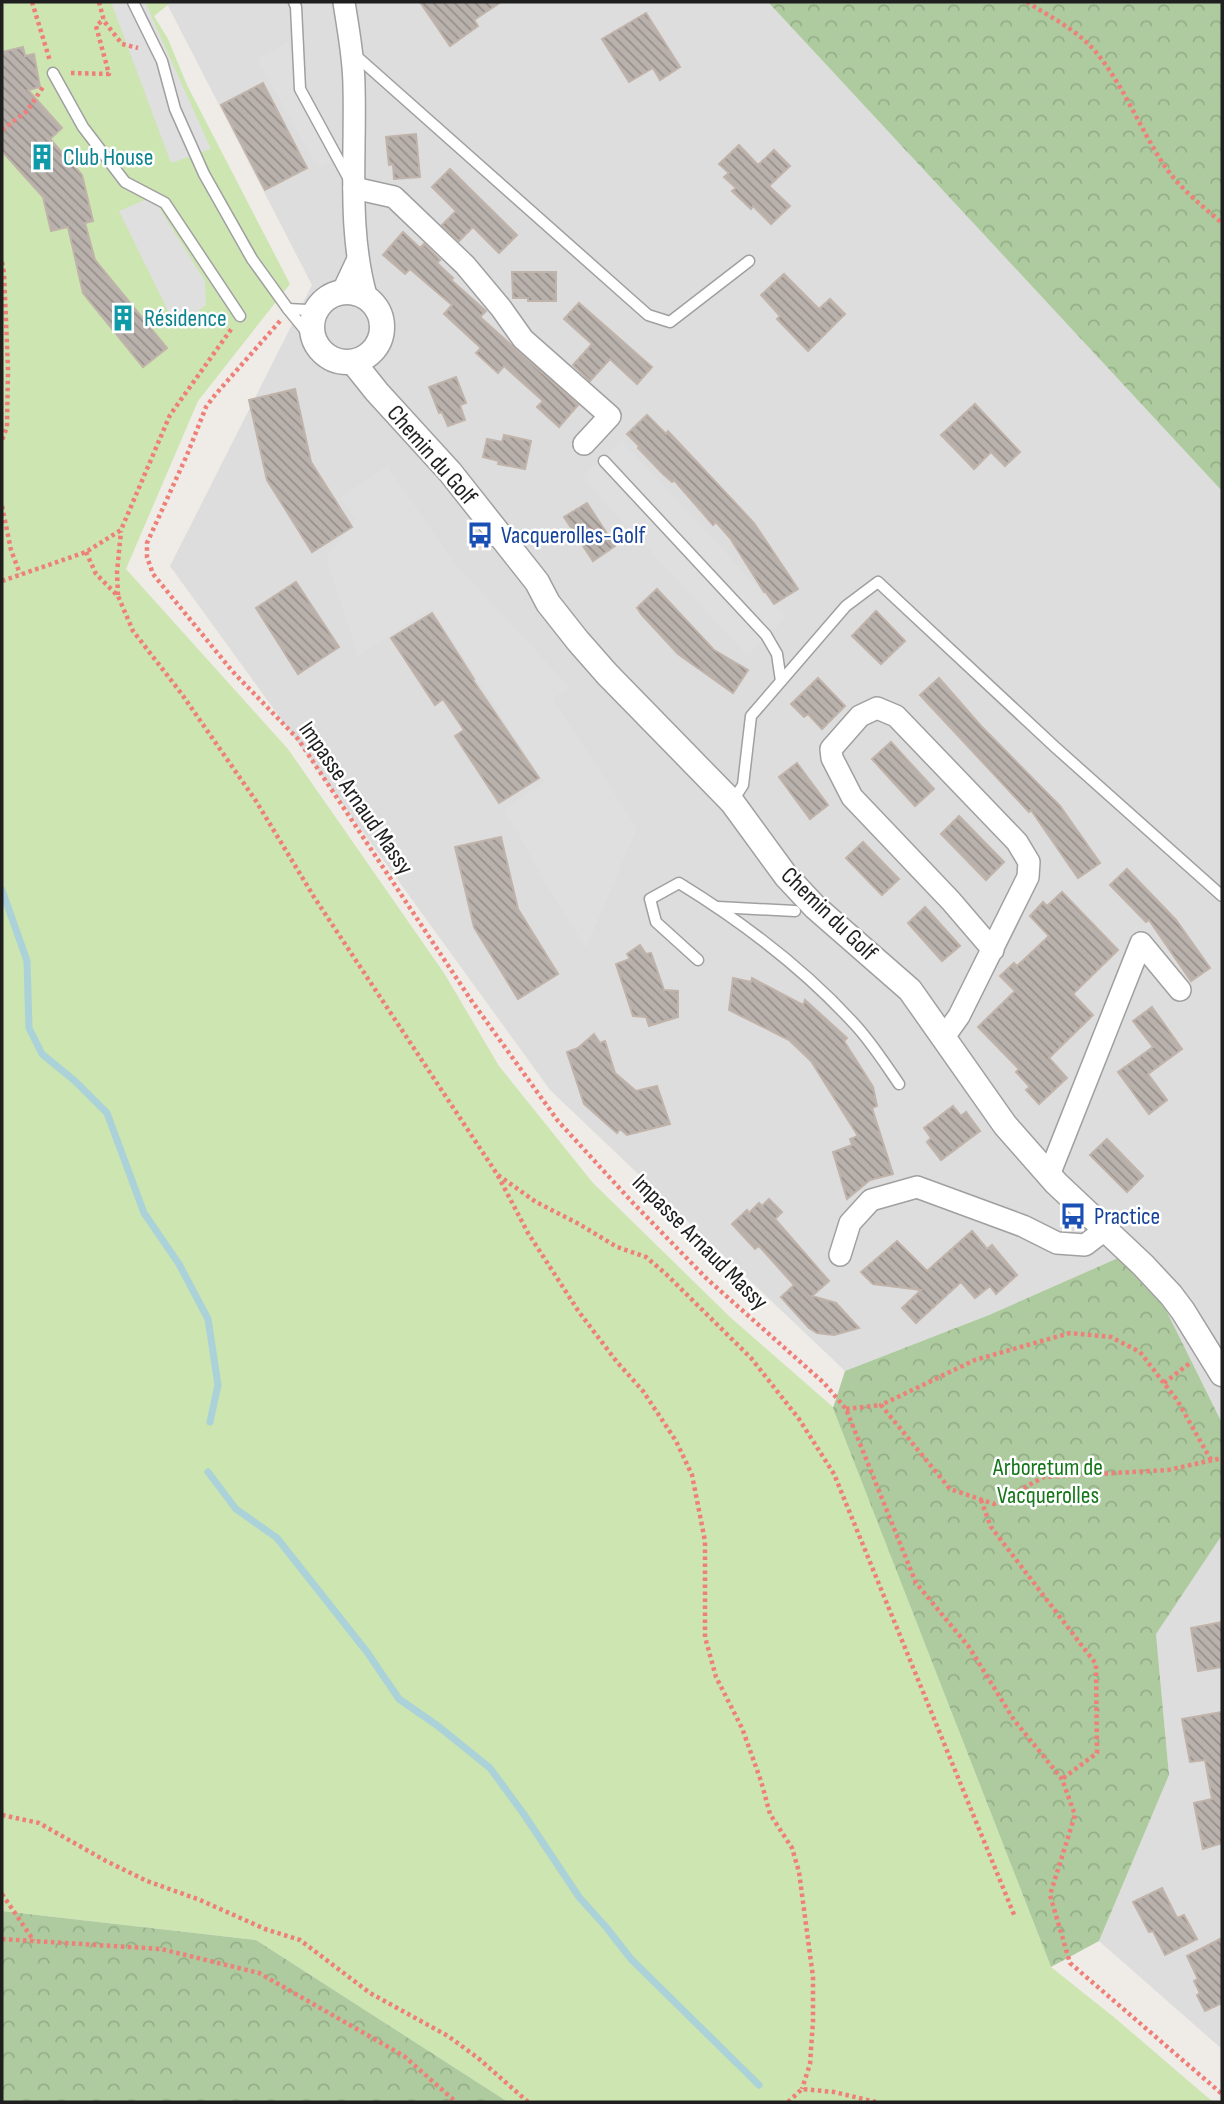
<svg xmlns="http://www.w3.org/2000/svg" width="1224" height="2104" font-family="'Sofia Sans Condensed',sans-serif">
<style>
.residential{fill:#ddd}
.grass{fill:#cde5b1}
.forest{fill:url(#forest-crowns)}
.parking{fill:#dfdfdf}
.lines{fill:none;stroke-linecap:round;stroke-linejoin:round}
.stream{stroke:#abd1d9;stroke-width:7}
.building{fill:url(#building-back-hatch);stroke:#c0b3aa;stroke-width:2}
.service-casing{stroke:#a0a0a0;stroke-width:13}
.minor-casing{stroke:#a0a0a0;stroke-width:24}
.tertiary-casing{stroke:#a0a0a0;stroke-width:27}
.path{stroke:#ee7f79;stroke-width:4.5;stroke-dasharray:3.5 3.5;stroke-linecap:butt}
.service{stroke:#fff;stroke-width:10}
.minor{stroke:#fff;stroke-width:21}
.tertiary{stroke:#fff;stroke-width:24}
.labels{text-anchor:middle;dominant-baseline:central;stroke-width:5;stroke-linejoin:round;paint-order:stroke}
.culture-label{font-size:24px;fill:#0d838f;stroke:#fff;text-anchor:start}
.street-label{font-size:24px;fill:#1f1f1f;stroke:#fff}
.transit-label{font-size:24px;fill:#164399;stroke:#fff;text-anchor:start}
.park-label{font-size:24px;fill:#157619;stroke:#fff}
</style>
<defs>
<pattern id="forest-crowns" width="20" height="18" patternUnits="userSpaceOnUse" patternTransform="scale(1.75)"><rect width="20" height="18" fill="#aecb9f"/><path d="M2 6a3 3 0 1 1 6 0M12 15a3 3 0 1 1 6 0" fill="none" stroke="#95ae88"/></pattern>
<pattern id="building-back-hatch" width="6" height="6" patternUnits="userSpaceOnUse" patternTransform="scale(1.75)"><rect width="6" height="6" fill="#b9b1ac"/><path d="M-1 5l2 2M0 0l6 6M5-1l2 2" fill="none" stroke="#968f8b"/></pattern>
</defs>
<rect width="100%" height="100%" fill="#efece7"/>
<!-- residential -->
<g class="residential">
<polygon points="166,2 768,2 1222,491 1222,1423 1165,1308 1118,1258 989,1315 845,1371 550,1090 170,566 312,285"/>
<polygon points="1222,1535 1222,2049 1099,1941 1169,1775 1156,1633"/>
</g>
<!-- grass -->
<polygon class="grass" points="2,2 167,2 169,4 154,16 168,39 187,85 290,284 198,401 126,569 288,749 444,973 499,1066 593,1183 730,1317 833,1407 1051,1967 1115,2018 1213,2102 508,2102 256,1940 2,1911"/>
<!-- forest -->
<g class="forest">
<polygon points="768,2 1222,2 1222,491"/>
<polygon points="1118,1258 1165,1308 1222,1423 1222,1535 1156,1634 1169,1775 1099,1941 1051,1967 833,1408 845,1371 989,1315"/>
<polygon points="2,1911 256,1940 508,2102 2,2102"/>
</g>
<!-- parking -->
<g class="parking">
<polygon points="111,2 145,2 211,149 171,163"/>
<polygon points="288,42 331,162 318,168 257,59"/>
<polygon points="147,199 156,203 205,281 206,305 176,327 119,211"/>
<polygon points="622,441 786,618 747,655 582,477"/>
<polygon points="387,466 456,565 570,688 552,698 637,828 586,948 545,883 519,834 504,811 544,782 432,608 358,656 326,558 356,519 340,498"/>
</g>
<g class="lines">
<!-- stream -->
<g class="stream">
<polyline points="2,890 27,961 29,1028 42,1054 75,1081 107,1113 144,1213 179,1264 208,1319 218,1385 210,1422"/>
<polyline points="208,1472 236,1509 277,1538 367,1652 399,1699 438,1726 490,1768 523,1813 579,1897 606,1927 631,1959 759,2085"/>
</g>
</g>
<!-- building -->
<g class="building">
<polygon points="420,2 501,2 474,20 478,26 450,46"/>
<polygon points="646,13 680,67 660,80 653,68 629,82 602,39"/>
<polygon points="23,47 25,56 34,54 40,87 28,90 62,128 50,139 82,175 93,221 85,223 95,260 167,348 143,367 83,293 68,227 51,231 43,197 2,151 2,52"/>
<polygon points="263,83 307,168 265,190 221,105"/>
<polygon points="416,134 420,177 394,179 393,164 389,165 386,137"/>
<polygon points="739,145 758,165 774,150 790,166 769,186 790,206 771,224 753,206 751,209 732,191 736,188 724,177 729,173 719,164"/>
<polygon points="450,169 517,235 499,253 473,227 459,241 442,225 456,211 432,187"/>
<polygon points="403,232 420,248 424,244 440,260 437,263 453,278 451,280 486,311 480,317 578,405 559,427 537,407 543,401 504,366 498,373 476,353 481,348 444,314 452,305 410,269 405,274 383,255"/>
<polygon points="512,272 556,272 556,301 528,301 528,298 513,298"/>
<polygon points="784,274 819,309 830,299 845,314 808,351 777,319 780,316 761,295"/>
<polygon points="579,303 652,367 637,384 610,359 590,381 573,365 592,344 564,319"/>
<polygon points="456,377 466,403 460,405 465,420 448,426 442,412 439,413 429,387"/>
<polygon points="295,389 311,462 352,527 312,552 267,480 249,400"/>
<polygon points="975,404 1020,452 1005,466 991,452 974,469 941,435"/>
<polygon points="647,415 666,434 668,431 754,523 798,589 774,604 765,591 764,592 730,538 716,522 713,525 674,480 672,482 663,474 638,448 639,446 627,434"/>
<polygon points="504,435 531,441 525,469 498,464 499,461 483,457 487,439 502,442"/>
<polygon points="587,503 615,546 593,561 564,517"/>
<polygon points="296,582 339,647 298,674 256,608"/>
<polygon points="657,589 714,650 748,670 733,693 678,654 642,615 637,608"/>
<polygon points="876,611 905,641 881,664 852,636"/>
<polygon points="432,613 474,679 473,680 539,778 499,803 455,736 464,730 443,699 435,705 391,638"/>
<polygon points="818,678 845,706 822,729 808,714 804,717 791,704"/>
<polygon points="939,678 981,726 1060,806 1100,863 1078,878 1031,810 1029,812 920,695"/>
<polygon points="891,742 934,789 915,806 872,759"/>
<polygon points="797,763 828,805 810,819 779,777"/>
<polygon points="959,816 1004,862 986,880 941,834"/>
<polygon points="501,837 518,909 558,974 518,999 474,927 455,847"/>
<polygon points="863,842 899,879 882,895 846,858"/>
<polygon points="1127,869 1176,920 1210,968 1191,981 1149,920 1146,922 1110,885"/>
<polygon points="1062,892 1118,950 1073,994 1093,1015 1049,1058 1067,1078 1039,1104 1026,1090 1030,1087 1016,1072 1019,1069 978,1027 1015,991 1000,976 1014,963 1017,966 1049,936 1030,916 1043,902 1047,906"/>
<polygon points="925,907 960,946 942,961 908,923"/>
<polygon points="640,945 646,954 651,953 664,990 678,991 678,1017 649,1026 646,1017 633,1016 616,964 630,959 627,954"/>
<polygon points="733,978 751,982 752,978 803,1005 805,1000 847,1038 844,1041 873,1087 877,1106 872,1108 893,1174 870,1180 847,1199 833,1152 852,1145 850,1139 858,1136 811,1061 789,1040 729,1010"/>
<polygon points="1152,1007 1182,1049 1148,1074 1167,1100 1149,1114 1118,1072 1153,1047 1133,1021"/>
<polygon points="594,1034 600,1043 605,1041 615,1073 636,1091 657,1086 670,1124 627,1135 620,1129 617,1133 584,1104 567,1052 578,1048"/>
<polygon points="953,1106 961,1116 966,1112 980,1131 941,1160 927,1142 931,1138 924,1128"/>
<polygon points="1107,1139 1143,1176 1127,1192 1090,1155"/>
<polygon points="769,1199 782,1212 775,1219 829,1281 812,1296 836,1303 859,1328 834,1335 817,1333 809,1328 781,1297 794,1285 759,1246 755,1249 732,1224 747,1210 749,1213 759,1203 762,1206"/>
<polygon points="972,1231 987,1249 992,1245 1017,1275 996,1294 990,1286 975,1298 961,1282 916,1323 902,1308 921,1290 873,1284 861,1272 897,1241 927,1271"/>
<polygon points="1222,1622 1222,1667 1198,1671 1191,1628"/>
<polygon points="1222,1712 1222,1843 1203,1849 1194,1803 1212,1799 1205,1760 1190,1762 1182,1719"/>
<polygon points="1162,1888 1177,1918 1184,1915 1197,1939 1165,1955 1153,1931 1149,1932 1133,1902"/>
<polygon points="1222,1938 1222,2003 1205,2011 1197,1995 1200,1993 1194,1981 1198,1979 1187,1956"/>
</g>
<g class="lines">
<!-- service casing -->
<g class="service-casing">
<g id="service">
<polyline points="133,2 162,61 175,109 204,174 252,259 288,309 305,330 313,335"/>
<polyline points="294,2 296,7 300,89 350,181"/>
<polyline points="354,54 648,315 670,322 749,261"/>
<polyline points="53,73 83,127 125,182 165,203 240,316"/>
<polyline points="288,309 307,310 318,308"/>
<polyline points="604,461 766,635 777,654 781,681"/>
<polyline points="732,802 743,785 751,716 846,606 878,582 1055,747 1222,896"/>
<polyline points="718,907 795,911"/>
<path d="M698 960 656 922 650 899 679 883C744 923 807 971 858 1028 873 1045 886 1065 899 1084"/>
</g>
</g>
<!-- minor casing -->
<g class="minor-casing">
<g id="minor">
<path d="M344 2C348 29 354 58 354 87 356 157 347 231 367 299"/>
<polyline points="354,188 394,197 465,265 501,308 523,339 610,416 584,444"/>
<polyline points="342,293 358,259"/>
<polyline points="944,1037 959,1016 1028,877 1029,862 1017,842 896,716 877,708 860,716 831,749 832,758 852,797 951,901 993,950"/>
<polyline points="1049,1175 1141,943 1180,990"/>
<polyline points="840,1255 850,1223 871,1200 917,1187 1023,1226 1057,1243 1085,1245 1106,1229"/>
</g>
</g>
<!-- tertiary casing -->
<g class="tertiary-casing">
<g id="tertiary">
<circle cx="347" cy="327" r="35"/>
<polyline points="353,362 377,392 450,472 537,582 548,603 578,641 607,674 732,802 786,876 815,907 910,990 1005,1125 1056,1183 1143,1265 1171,1295 1183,1311 1222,1374"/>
</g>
</g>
<!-- path -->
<g class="path">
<polyline points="32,2 50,61"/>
<polyline points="99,2 104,21 122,44 138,48"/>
<path d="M1027 2C1052 18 1081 32 1099 56 1125 89 1140 128 1162 162 1177 186 1201 205 1222 223"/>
<polyline points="71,73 109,74 96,26 104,19"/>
<polyline points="2,130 27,111 43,87"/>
<polyline points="2,262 4,273 8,369 7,427 2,440"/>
<polyline points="280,321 215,395 206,407 187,455 147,543 147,557 153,574 233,672 298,739 471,1000 558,1121 633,1203 707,1279 824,1383 846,1409 916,1583 969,1647 1014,1720 1062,1779 1075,1815 1050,1895 1070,1963 1222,2094"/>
<polyline points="2,506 11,550 20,574"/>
<polyline points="86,552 96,574 118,596 133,631 181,693 256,801 314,897 497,1174 528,1233 579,1312 617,1362 643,1391 676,1441 692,1475 705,1541 705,1637 716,1677 742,1728 761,1781 770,1814 792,1848 799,1872 813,1977 813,2021 810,2064 802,2089"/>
<polyline points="2,581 86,552 121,530 170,415 232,328"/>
<polyline points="118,595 117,572 121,531"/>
<polyline points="498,1175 536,1202 579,1224 617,1247 646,1257 666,1274 751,1358 799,1419 834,1474 1015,1917"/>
<polyline points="1164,1383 1190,1363"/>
<polyline points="846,1409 881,1405"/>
<polyline points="1211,1460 1177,1400 1140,1352 1111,1337 1070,1333 1017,1348 975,1360 881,1405 950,1489 994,1504 1044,1477 1168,1470 1222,1458"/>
<polyline points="981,1500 991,1527 1096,1664 1097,1753 1062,1779"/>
<polyline points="2,1815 39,1823 106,1861 147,1881 200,1900 265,1929 300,1940 370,1993 448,2036 478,2058 528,2102"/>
<polyline points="2,1894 34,1941"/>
<polyline points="2,1939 161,1949 259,1973 404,2056 456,2102"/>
<polyline points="788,2102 802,2089 834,2092 876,2102"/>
</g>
<!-- service -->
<use href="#service" class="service"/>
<!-- minor -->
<use href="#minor" class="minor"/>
<!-- tertiary -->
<use href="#tertiary" class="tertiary"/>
</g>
<!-- icons -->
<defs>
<g id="building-bare" transform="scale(2.1)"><path d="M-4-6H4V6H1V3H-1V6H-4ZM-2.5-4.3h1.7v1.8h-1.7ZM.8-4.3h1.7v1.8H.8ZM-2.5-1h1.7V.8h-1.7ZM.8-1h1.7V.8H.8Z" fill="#0f9aa8" stroke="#fff" stroke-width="2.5" paint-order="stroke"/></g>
<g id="bus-bare" transform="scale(2.1)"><path d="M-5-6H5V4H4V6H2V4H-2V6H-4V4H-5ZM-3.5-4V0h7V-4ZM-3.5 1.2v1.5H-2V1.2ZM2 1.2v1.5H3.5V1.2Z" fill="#1a4fb4" stroke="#fff" stroke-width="2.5" paint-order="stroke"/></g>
</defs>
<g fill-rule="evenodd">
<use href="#building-bare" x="42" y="157"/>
<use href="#building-bare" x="123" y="318"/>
<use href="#bus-bare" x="480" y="535"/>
<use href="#bus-bare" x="1073" y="1216"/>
</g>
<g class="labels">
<!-- culture labels -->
<g class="culture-label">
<text x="63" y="157">Club House</text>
<text x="144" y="318">Résidence</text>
</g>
<!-- street labels -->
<g class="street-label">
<text transform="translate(432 455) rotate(49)">Chemin du Golf</text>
<text transform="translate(356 798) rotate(55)">Impasse Arnaud Massy</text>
<text transform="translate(829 914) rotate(44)">Chemin du Golf</text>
<text transform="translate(700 1242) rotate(45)">Impasse Arnaud Massy</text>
</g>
<!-- transit labels -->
<g class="transit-label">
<text x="501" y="535">Vacquerolles-Golf</text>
<text x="1094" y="1216">Practice</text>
</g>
<!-- park labels -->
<g class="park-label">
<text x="1048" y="1467">Arboretum de<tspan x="1048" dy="28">Vacquerolles</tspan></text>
</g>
</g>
<!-- border -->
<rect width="1224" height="2104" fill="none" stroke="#1f1f1f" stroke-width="7"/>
</svg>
